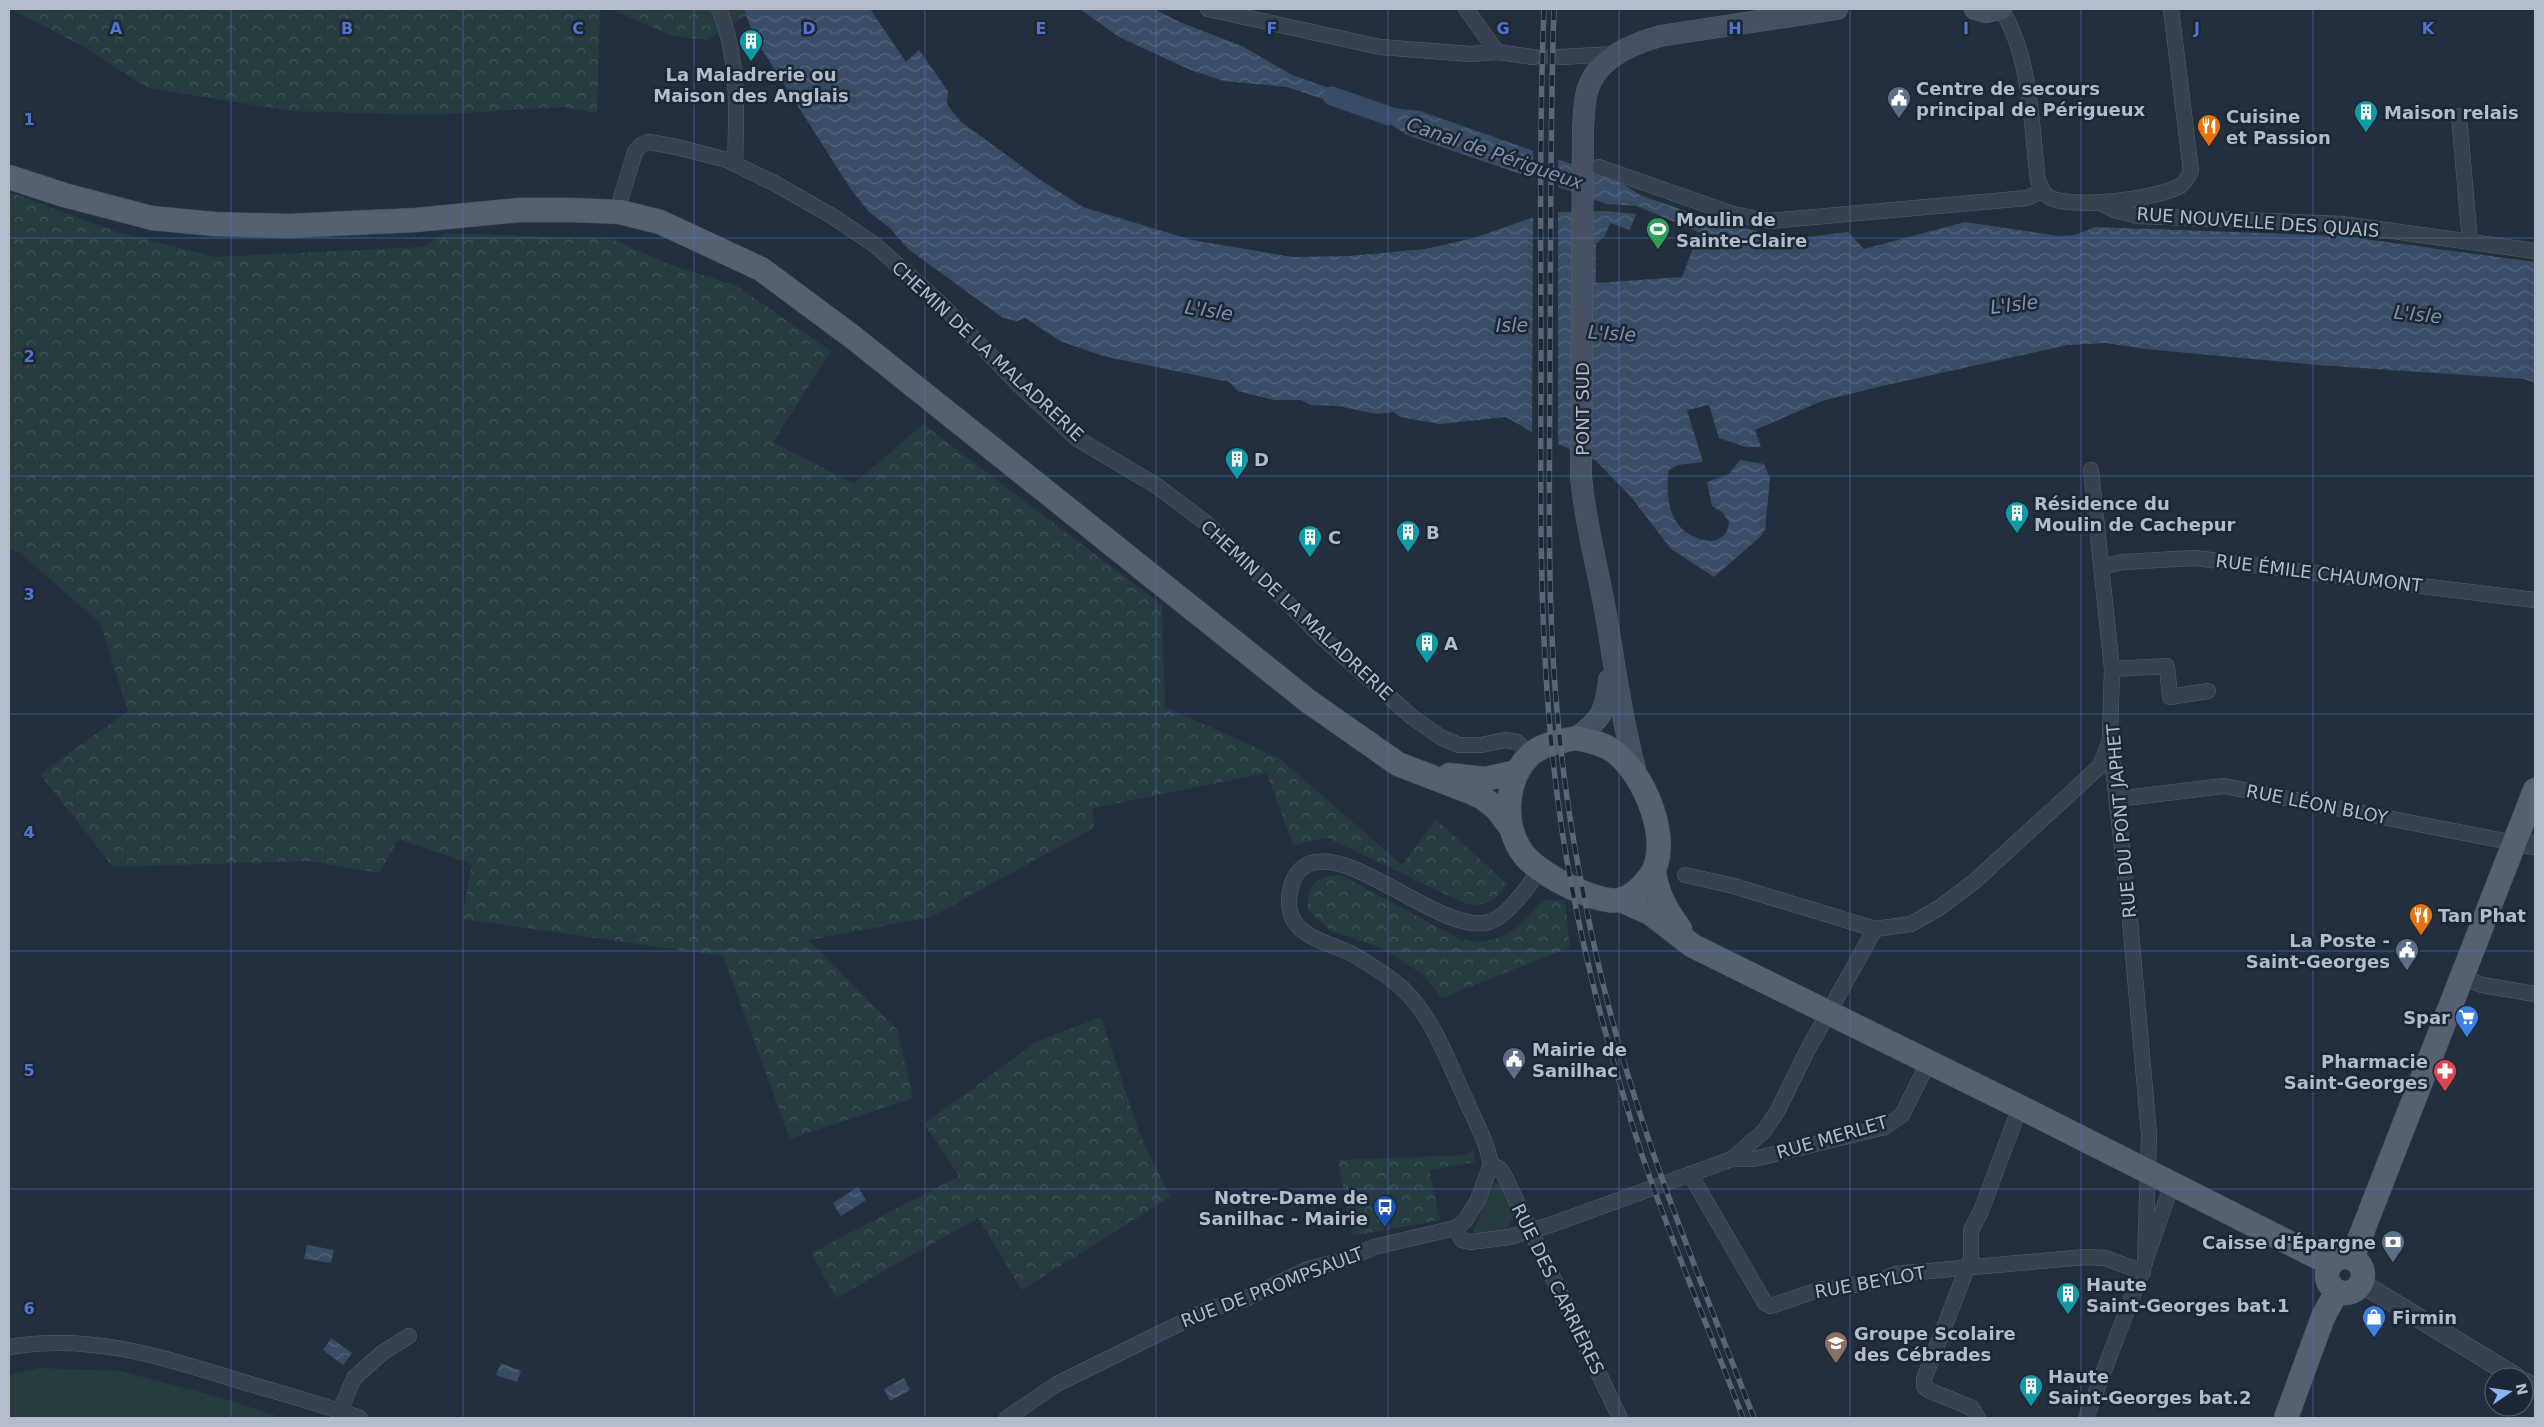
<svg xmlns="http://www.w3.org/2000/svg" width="2544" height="1427" font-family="'DejaVu Sans',sans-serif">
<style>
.grass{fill:#263c3f}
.forest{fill:url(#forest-crowns)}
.water{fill:url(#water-waves)}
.pier{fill:#242f3e}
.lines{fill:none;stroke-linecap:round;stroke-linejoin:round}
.canal{stroke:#394c67;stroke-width:19}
.minor-tunnel{stroke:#3a4453;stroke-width:15;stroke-dasharray:15 8;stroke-linecap:butt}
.minor-casing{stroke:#565f6c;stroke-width:16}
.tertiary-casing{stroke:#565f6c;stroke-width:20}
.secondary-casing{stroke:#565f6c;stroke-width:22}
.primary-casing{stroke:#414a57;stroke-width:25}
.minor{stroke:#38414e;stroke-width:15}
.tertiary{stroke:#38414e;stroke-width:19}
.secondary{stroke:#465061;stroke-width:21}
.primary{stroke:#56606e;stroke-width:24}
.rail-casing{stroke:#5a6575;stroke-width:5.5}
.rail{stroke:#1d2633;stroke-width:4;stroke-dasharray:11;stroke-linecap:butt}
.grid{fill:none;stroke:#5274d3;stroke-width:1;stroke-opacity:0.55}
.labels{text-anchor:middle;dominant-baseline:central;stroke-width:5;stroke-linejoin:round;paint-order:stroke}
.poi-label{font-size:18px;font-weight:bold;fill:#b4bcc9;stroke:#1d2633;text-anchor:start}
.street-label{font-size:18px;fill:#b4bcc9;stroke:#1d2633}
.water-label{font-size:19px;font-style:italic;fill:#7c92b1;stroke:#1d2633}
.grid-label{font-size:16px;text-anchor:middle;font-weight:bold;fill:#5274d3;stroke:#1d2633;stroke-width:5;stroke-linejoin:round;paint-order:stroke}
</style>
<defs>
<pattern id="forest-crowns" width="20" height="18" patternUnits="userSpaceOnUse" patternTransform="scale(1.25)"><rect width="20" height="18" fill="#263c3f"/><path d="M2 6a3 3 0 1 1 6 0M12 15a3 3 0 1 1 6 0" fill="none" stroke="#435659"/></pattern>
<pattern id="water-waves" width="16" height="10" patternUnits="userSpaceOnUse" patternTransform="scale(1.25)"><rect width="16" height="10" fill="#394c67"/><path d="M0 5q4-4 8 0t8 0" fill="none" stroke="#53647b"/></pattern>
</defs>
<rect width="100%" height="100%" fill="#242f3e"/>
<!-- grass -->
<g class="grass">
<polygon points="1494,1182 1502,1185 1515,1212 1507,1230 1480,1235 1473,1232"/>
<polygon points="39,1368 120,1371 226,1399 283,1418 9,1418 9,1375"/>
</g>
<!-- forest -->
<g class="forest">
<polygon points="11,9 600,9 597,113 563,107 428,115 291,111 148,88 82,46"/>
<polygon points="610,9 744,9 747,15 708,40 673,36"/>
<path d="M9 192 114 231 215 257 422 247 446 233 612 239 671 265 737 286 831 351 773 442 854 484 923 424 1162 605 1165 707 1279 758 1402 865 1436 819 1507 884C1495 900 1487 907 1466 904L1328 838 1293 845 1267 773 1093 808 1094 828 931 917 809 940 897 1030 913 1098 790 1139 723 956 462 919 472 864 399 839 379 873 308 861 113 867 40 774 128 711 100 623 20 553 9 549Z"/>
<path d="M1341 875 1461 940C1503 946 1517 930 1543 900L1565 901 1570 947 1442 998 1422 974 1382 948 1331 931 1308 910C1308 884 1314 877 1341 875Z"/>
<polygon points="1101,1017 1139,1132 1170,1197 1022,1290 978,1218 836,1298 811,1253 959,1176 924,1124 1036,1042"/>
<polygon points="1474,1150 1475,1162 1429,1170 1440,1220 1353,1236 1338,1160 1465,1155"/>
</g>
<!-- water -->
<g class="water">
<path d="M744 9H870L906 62 919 50 948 91 947 104 960 121 1039 179 1083 207 1192 240 1292 257 1349 256 1425 249 1474 238 1531 218 1560 212 1605 211 1636 214 1630 230 1610 223 1605 236 1596 244V283L1682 277 1698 235 1703 234 1637 206 1607 204 1407 135 1384 120 1363 113 1366 101 1391 108 1420 111 1617 180 1640 195 1723 224 1757 231V236L1799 238 1848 232 1864 249 1965 222 2059 236 2075 235 2095 227 2342 236 2535 262V383L2524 379 2317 365 2145 349 2106 343 2068 345 1882 386 1822 401 1755 430 1761 447H1746L1719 438 1709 405 1687 410 1703 462 1678 465 1669 470C1666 486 1667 508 1677 523 1689 541 1727 552 1729 522L1722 512 1712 506 1707 482 1729 474 1740 460 1764 464 1770 478 1765 530 1760 537 1714 577 1671 549 1631 497 1595 460 1558 444 1532 446V432L1506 417 1440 424 1400 417 1394 412 1376 414 1338 406 1311 405 1301 400H1274L1238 391 1229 382 1103 356 1060 341 1025 318 1017 321 1003 318 908 249 890 228 869 212 850 188 754 37Z"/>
<polygon points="1080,9 1154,9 1182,23 1242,46 1292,75 1357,98 1353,109 1287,87 1224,81 1188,69 1119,37"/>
<polygon points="858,1187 866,1200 841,1216 833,1203"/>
<polygon points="307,1245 334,1250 331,1263 304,1259"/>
<polygon points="331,1338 352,1353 343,1365 323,1350"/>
<polygon points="501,1363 521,1371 517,1382 496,1375"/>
<polygon points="904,1378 910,1390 890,1401 884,1389"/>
</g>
<!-- pier -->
<g class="pier">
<polygon points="1533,148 1558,158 1558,191 1533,181"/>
<polygon points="1558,210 1558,447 1532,448 1533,215"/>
</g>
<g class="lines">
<!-- canal -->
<polyline class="canal" points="1332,96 1389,116"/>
<!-- minor-tunnel -->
<polyline class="minor-tunnel" points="1533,57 1560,57"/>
<!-- minor casing -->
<g class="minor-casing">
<g id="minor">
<path d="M719 9C739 57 737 113 735 164"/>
<polyline points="1208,9 1380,47 1471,54 1497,52 1533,57"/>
<polyline points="1466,9 1497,52"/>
<path d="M2001 9C2031 56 2031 125 2038 180 2041 188 2043 194 2051 198 2075 209 2157 199 2180 186 2186 182 2188 177 2191 171L2171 9"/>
<polyline points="1560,57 1615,54"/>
<polyline points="2459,116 2470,242"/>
<polyline points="1599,167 1733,214 1770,221 2027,198 2042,191"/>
<polyline points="2101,203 2114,210 2138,216 2343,224 2535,251"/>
<polyline points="620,212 621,198 635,152 641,145 649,142 677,147 727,160 774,183 832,216 875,245 941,304 1019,385 1076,438 1157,486 1206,523 1322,637 1412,717 1442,738 1459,745 1481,745 1505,740 1517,742 1531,755"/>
<polyline points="2091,470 2112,669 2110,740 2130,920 2149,1134 2145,1262 2172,1184"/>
<polyline points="2102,567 2122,562 2195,558 2535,600"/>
<polyline points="2112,669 2167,666 2170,697 2208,691"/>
<polyline points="2117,799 2224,786 2515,843"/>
<polyline points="1685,875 1734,886 1875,929"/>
<polyline points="2462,977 2482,985 2535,994"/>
<polyline points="1732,1159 1754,1159 1885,1127 1902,1115 1928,1063"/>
<polyline points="1491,1164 1500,1169 1504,1175 1620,1418"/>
<polyline points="1690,1174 1765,1303 1771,1306 1818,1290 1875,1282 1896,1274 2086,1257 2105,1258 2143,1272"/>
<polyline points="1455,1228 1462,1240 1470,1242 1510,1237 1553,1224 1732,1159 1764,1131 1777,1112 1807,1051 1875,929 1911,924 1939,908 1975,881 2100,766 2110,740"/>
<path d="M9 1347C91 1333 162 1357 240 1381 280 1393 321 1404 360 1418"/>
<polyline points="340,1411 354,1378 382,1353 409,1336"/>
<path d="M1007 1418 1057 1384 1207 1310 1245 1299 1308 1269 1347 1259 1374 1247 1455 1228 1465 1221 1478 1200 1491 1164 1488 1152C1483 1134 1473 1117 1466 1100 1449 1064 1434 1019 1405 991 1392 978 1375 968 1359 958 1340 945 1307 942 1294 921 1285 906 1289 879 1302 868 1341 836 1435 930 1484 923 1498 921 1508 910 1517 900 1525 890 1534 881 1538 869"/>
<polyline points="1978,1418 1972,1408 1928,1390 1924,1386 1924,1379 1971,1258 1971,1230 1981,1211 2020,1107"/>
<polyline points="2086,1418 2145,1263"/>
</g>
</g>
<!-- tertiary casing -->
<g class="tertiary-casing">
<g id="tertiary">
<polyline points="2515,843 2535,845"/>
<polyline points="2361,1283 2516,1377"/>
<polyline points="2524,1382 2535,1389"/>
</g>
</g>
<!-- secondary casing -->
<g class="secondary-casing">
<g id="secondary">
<polyline points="1975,9 1986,12 2001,9"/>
<path d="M1576 738C1601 720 1606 711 1609 680"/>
<path d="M1636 773C1622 720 1615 668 1606 615 1598 568 1585 524 1581 476L1583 127C1584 117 1584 106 1586 96 1593 60 1629 45 1660 36L1837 9"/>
</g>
</g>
<!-- primary casing -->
<g class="primary-casing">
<g id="primary">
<polyline points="9,177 64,195 152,218 214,224 288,226 416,220 519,210 572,210 620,212 660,222 761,269 854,338 1308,701 1398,764 1468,791 1483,798 1496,808 1509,825"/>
<path d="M1576 738C1589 741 1601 743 1612 750 1644 771 1675 845 1649 878 1642 887 1631 898 1619 900 1596 904 1540 874 1525 856 1502 828 1504 780 1530 755 1542 744 1561 741 1576 738Z"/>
<polyline points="1449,775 1485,779 1517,772"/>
<path d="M1654 871C1657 894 1666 910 1680 929"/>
<polyline points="1621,900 1650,913 1693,946 2020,1107 2331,1264"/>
<circle cx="2345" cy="1275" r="18"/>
<polyline points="2352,1258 2535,790"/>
<polyline points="2286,1418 2323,1317 2337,1291"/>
</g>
</g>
<!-- minor -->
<use href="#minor" class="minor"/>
<!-- tertiary -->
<use href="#tertiary" class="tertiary"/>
<!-- secondary -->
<use href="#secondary" class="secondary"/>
<!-- primary -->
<use href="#primary" class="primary"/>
<!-- rail casing -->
<g class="rail-casing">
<g id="rail">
<path d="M1544 9C1539 132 1541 255 1541 378 1540 554 1539 730 1575 903 1592 989 1615 1072 1642 1155 1672 1244 1710 1331 1743 1418"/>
<path d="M1554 9C1550 122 1551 235 1550 349 1550 469 1546 590 1557 710 1565 804 1582 897 1604 988 1640 1136 1699 1277 1754 1418"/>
</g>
</g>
<!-- rail -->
<use href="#rail" class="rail"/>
</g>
<!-- grid -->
<path class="grid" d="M231 9V1418M463 9V1418M694 9V1418M925 9V1418M1156 9V1418M1388 9V1418M1619 9V1418M1850 9V1418M2081 9V1418M2313 9V1418M9 238H2535M9 476H2535M9 714H2535M9 951H2535M9 1189H2535"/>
<!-- icons -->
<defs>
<g id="building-pin" transform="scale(1.25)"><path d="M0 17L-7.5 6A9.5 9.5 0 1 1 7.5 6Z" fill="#0f9aa8" stroke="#1d2633"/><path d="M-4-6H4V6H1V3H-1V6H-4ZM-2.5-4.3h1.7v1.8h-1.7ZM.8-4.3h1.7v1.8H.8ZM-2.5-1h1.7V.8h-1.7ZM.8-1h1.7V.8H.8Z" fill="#fff"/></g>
<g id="civic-pin" transform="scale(1.25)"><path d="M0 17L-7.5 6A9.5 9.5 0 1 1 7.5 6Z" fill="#5c6f8a" stroke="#1d2633"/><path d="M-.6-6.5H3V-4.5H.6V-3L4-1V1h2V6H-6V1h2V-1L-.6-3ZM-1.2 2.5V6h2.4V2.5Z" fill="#fff"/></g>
<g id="restaurant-pin" transform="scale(1.25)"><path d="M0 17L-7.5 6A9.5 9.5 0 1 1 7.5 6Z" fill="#e8710a" stroke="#1d2633"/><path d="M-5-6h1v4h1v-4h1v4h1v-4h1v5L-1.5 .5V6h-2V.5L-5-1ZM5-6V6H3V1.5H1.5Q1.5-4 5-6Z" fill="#fff"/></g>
<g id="stadium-pin" transform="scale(1.25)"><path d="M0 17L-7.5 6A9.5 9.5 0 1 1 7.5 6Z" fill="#2e9e5b" stroke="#1d2633"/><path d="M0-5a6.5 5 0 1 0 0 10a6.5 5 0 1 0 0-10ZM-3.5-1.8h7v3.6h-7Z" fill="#fff"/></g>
<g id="supermarket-pin" transform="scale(1.25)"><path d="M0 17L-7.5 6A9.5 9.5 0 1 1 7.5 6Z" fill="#3f7fe0" stroke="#1d2633"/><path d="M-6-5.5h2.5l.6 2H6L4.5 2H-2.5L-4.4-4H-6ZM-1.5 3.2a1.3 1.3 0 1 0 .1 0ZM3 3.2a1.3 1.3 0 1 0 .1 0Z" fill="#fff"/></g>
<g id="pharmacy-pin" transform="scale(1.25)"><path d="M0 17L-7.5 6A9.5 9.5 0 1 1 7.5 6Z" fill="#e0444e" stroke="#1d2633"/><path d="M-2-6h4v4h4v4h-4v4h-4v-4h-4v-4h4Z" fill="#fff"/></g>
<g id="bus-pin" transform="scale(1.25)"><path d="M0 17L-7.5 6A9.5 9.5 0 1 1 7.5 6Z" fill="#1a4fb4" stroke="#1d2633"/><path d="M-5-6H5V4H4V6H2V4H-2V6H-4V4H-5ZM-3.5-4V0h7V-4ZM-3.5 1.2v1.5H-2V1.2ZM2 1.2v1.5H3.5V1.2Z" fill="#fff"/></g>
<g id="bank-pin" transform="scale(1.25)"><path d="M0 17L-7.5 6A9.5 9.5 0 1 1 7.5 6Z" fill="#5c6f8a" stroke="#1d2633"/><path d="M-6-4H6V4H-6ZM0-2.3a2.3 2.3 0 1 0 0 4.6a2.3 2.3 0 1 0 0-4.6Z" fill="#fff"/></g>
<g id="shop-pin" transform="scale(1.25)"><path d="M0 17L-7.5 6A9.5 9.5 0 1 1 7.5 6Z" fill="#3f7fe0" stroke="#1d2633"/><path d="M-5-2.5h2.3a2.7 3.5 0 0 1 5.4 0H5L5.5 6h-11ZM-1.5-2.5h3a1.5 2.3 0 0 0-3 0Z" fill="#fff"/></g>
<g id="school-pin" transform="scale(1.25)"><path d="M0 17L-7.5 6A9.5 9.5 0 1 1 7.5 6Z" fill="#8d6e63" stroke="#1d2633"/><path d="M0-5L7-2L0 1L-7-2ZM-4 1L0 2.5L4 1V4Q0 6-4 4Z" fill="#fff"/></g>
</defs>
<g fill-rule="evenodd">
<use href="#building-pin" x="751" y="41"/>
<use href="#civic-pin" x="1899" y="98"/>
<use href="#building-pin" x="2366" y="112"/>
<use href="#restaurant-pin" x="2209" y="126"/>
<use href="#stadium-pin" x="1658" y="229"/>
<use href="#building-pin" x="1237" y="459"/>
<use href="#building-pin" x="2017" y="513"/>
<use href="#building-pin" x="1408" y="532"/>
<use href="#building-pin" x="1310" y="537"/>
<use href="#building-pin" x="1427" y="643"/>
<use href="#restaurant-pin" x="2421" y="915"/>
<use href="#civic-pin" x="2407" y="950"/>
<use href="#supermarket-pin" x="2467" y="1017"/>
<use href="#civic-pin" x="1514" y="1059"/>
<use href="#pharmacy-pin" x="2445" y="1071"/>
<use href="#bus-pin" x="1385" y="1207"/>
<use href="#bank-pin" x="2393" y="1242"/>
<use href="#building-pin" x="2068" y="1294"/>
<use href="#shop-pin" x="2374" y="1317"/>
<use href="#school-pin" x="1836" y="1343"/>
<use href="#building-pin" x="2031" y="1386"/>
</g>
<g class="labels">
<!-- poi labels -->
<g class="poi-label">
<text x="751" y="74" text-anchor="middle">La Maladrerie ou<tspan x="751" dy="21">Maison des Anglais</tspan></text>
<text x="1916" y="88">Centre de secours<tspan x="1916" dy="21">principal de Périgueux</tspan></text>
<text x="2384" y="112">Maison relais</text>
<text x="2226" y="116">Cuisine<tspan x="2226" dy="21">et Passion</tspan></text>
<text x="1676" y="219">Moulin de<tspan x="1676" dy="21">Sainte-Claire</tspan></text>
<text x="1254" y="459">D</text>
<text x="2034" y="503">Résidence du<tspan x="2034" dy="21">Moulin de Cachepur</tspan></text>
<text x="1426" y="532">B</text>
<text x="1328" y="537">C</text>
<text x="1444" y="643">A</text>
<text x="2438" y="915">Tan Phat</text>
<text x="2390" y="940" text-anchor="end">La Poste -<tspan x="2390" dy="21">Saint-Georges</tspan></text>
<text x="2450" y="1017" text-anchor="end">Spar</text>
<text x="1532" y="1049">Mairie de<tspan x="1532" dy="21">Sanilhac</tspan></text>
<text x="2428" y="1061" text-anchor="end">Pharmacie<tspan x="2428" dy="21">Saint-Georges</tspan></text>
<text x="1368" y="1197" text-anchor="end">Notre-Dame de<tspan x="1368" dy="21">Sanilhac - Mairie</tspan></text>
<text x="2376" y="1242" text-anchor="end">Caisse d'Épargne</text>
<text x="2086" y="1284">Haute<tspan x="2086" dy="21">Saint-Georges bat.1</tspan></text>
<text x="2392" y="1317">Firmin</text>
<text x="1854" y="1333">Groupe Scolaire<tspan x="1854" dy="21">des Cébrades</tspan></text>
<text x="2048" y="1376">Haute<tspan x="2048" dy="21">Saint-Georges bat.2</tspan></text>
</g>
<!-- street labels -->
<g class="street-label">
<text transform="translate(2258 222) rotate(4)">RUE NOUVELLE DES QUAIS</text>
<text transform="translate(988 351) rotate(43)">CHEMIN DE LA MALADRERIE</text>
<text transform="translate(1582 409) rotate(-90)">PONT SUD</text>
<text transform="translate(2319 573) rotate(7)">RUE ÉMILE CHAUMONT</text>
<text transform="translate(1297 610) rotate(43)">CHEMIN DE LA MALADRERIE</text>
<text transform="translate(2317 804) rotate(11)">RUE LÉON BLOY</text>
<text transform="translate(2121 821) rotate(-95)">RUE DU PONT JAPHET</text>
<text transform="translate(1832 1137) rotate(-16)">RUE MERLET</text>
<text transform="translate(1870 1282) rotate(-10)">RUE BEYLOT</text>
<text transform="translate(1272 1287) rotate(-21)">RUE DE PROMPSAULT</text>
<text transform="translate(1558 1289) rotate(64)">RUE DES CARRIÈRES</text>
</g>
<!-- water labels -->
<g class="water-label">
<text transform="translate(1495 153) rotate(19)">Canal de Périgueux</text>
<text transform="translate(2014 304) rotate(-7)">L'Isle</text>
<text transform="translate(1209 310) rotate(9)">L'Isle</text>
<text transform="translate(2418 314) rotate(6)">L'Isle</text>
<text x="1512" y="325">Isle</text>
<text transform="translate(1612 333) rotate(4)">L'Isle</text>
</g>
</g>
<g class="grid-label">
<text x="116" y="34">A</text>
<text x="347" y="34">B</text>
<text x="578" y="34">C</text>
<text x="809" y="34">D</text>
<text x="1041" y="34">E</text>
<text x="1272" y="34">F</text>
<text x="1503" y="34">G</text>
<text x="1735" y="34">H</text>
<text x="1966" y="34">I</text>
<text x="2197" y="34">J</text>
<text x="2428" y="34">K</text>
<text x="29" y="125">1</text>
<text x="29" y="362">2</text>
<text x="29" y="600">3</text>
<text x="29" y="838">4</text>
<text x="29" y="1076">5</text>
<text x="29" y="1314">6</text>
</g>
<!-- border -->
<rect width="2544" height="1427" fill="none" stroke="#b4bcc9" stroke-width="20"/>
<!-- north arrow -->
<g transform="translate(2509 1392) rotate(77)"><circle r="24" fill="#1d2633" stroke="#59626f"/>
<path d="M0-4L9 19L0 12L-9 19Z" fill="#8ab4f8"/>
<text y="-8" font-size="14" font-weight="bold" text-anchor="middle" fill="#b4bcc9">N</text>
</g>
</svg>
